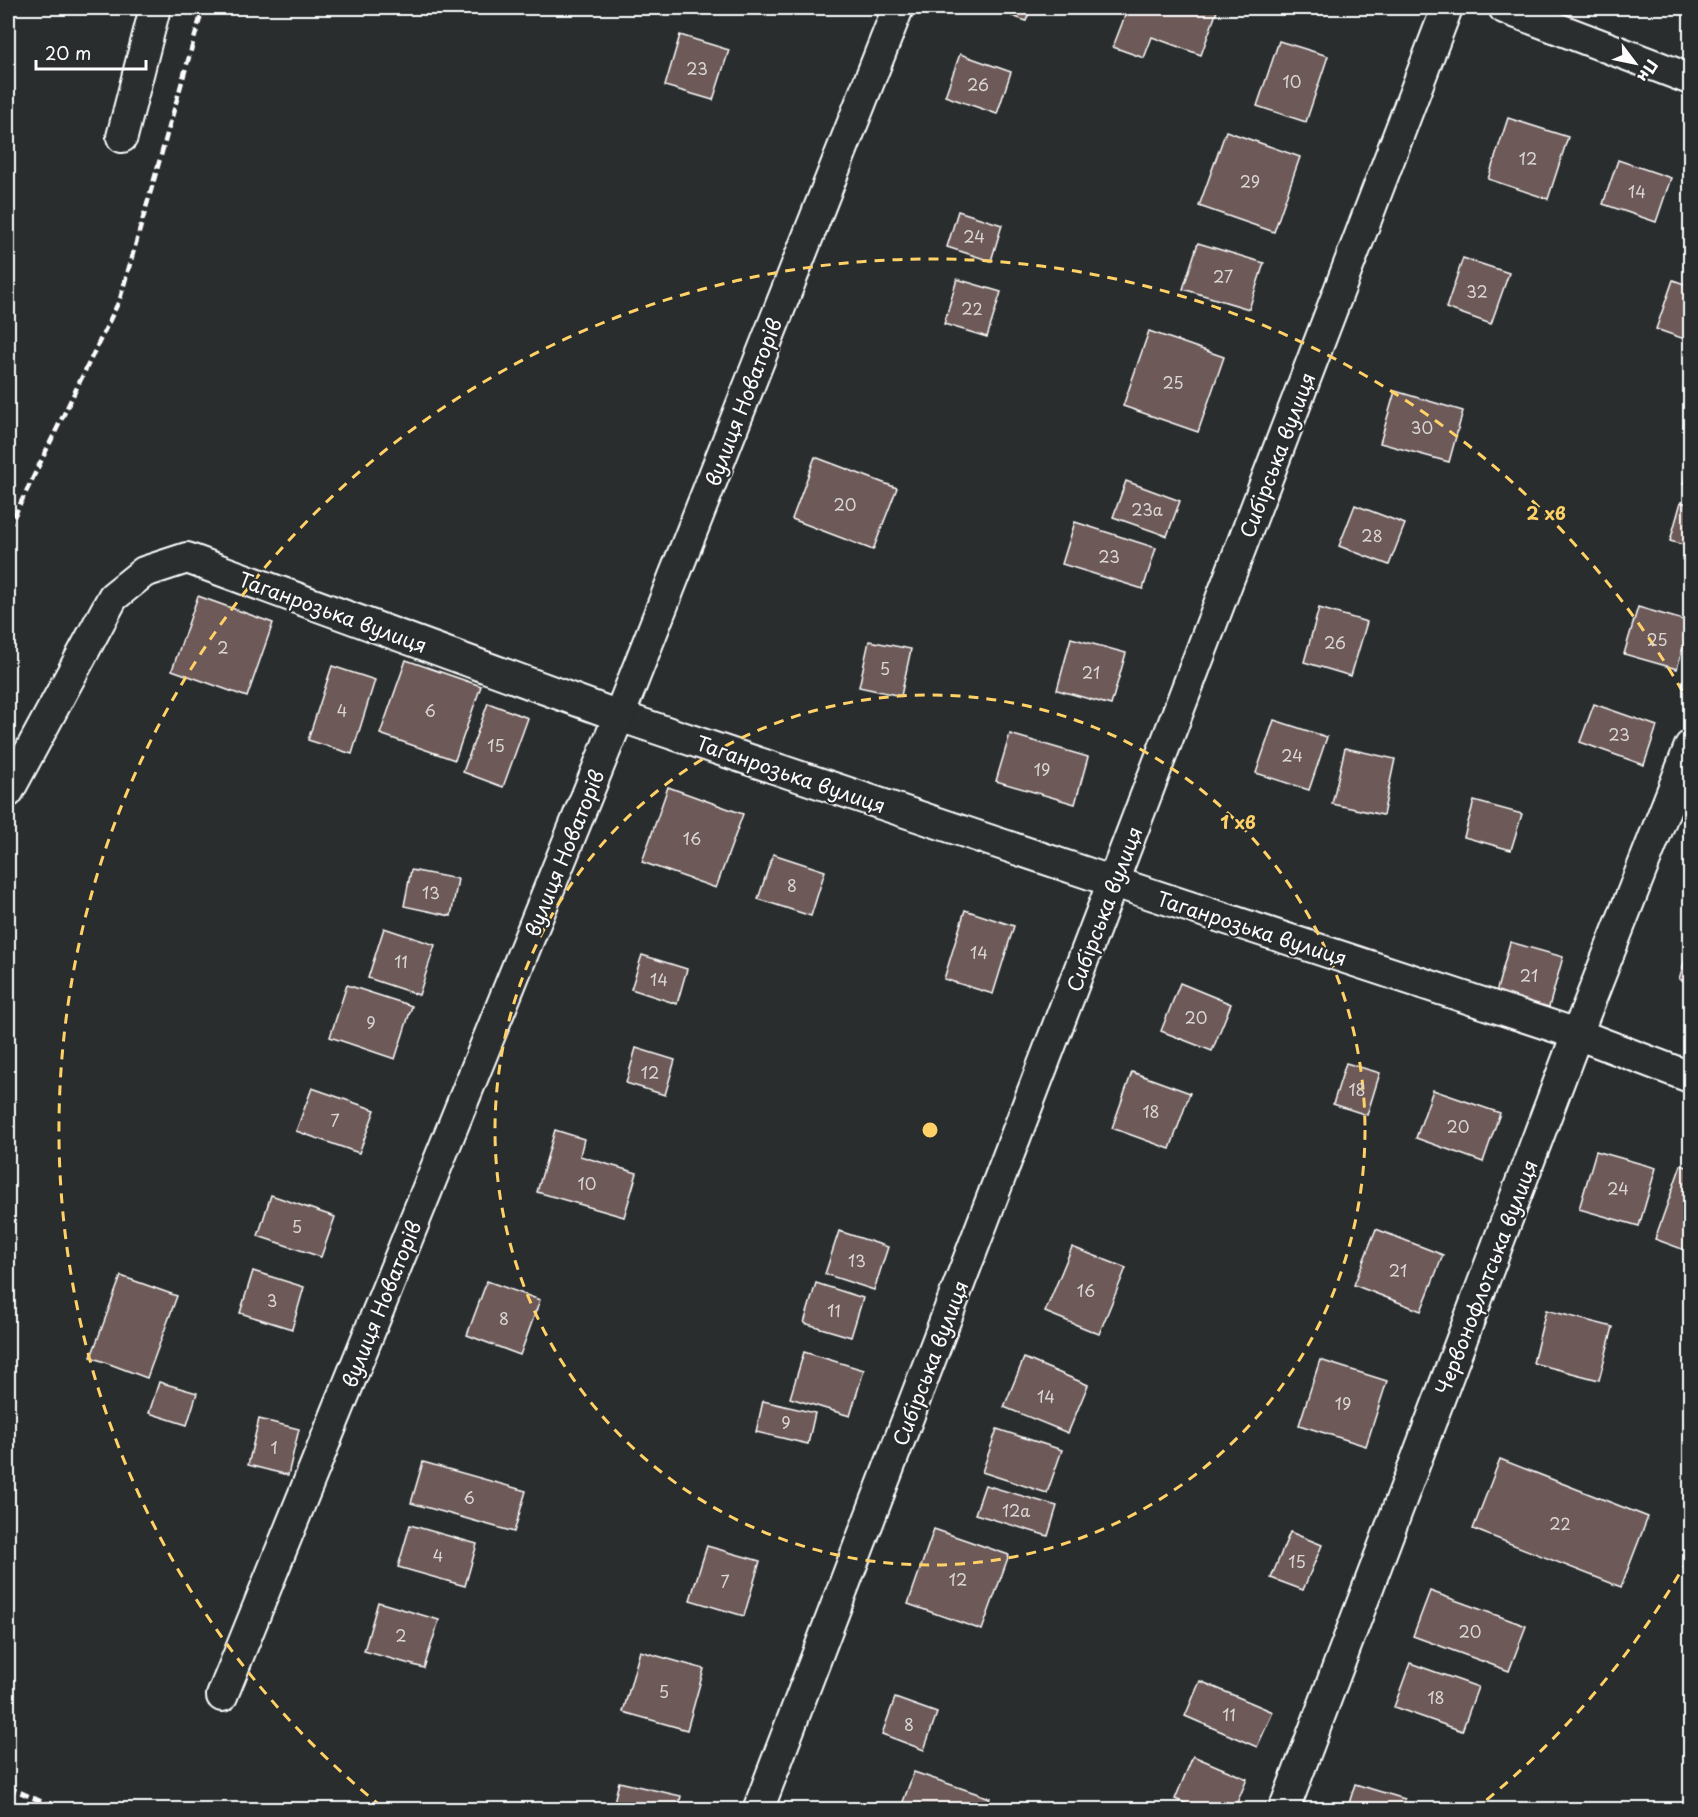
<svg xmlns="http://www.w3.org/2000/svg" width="1698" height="1817" font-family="'Playpen Sans',sans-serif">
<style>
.building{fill:#6d5a58;stroke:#fff;stroke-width:1.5}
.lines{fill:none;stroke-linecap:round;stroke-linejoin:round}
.street-casing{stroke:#fff;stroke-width:34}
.street{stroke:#2a2d2e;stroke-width:30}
.rail{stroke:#fff;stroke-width:4.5;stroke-dasharray:9 4.5;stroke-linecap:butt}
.ring{fill:none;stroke:#ffd166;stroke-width:3;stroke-dasharray:10 8}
.labels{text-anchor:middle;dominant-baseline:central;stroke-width:4.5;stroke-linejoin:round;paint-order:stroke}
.number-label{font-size:16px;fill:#dad6d5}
.street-label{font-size:20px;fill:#fff;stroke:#2a2d2e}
.centre{fill:#ffd166;stroke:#2a2d2e;stroke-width:3}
.ring-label{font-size:18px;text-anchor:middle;font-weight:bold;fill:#ffd166;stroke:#2a2d2e;stroke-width:4.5;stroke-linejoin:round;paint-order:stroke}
</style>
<rect width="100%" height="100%" fill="#2a2d2e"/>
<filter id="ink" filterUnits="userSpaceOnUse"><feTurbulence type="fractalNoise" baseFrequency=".0167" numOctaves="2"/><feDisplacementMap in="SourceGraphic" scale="12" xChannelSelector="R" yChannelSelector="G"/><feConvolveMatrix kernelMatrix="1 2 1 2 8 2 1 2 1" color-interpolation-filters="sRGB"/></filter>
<g filter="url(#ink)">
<!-- building -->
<g class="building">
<polygon points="991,8 1031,8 1026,21"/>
<polygon points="1128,8 1218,8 1201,55 1152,37 1144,58 1113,47"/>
<polygon points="680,35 729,50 713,100 665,86"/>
<polygon points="1279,41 1328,56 1306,122 1257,106"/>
<polygon points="960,54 1011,72 997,114 945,96"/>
<polygon points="1508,118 1568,137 1548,199 1488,179"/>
<polygon points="1226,131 1300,157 1274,232 1199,206"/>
<polygon points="1618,160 1671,178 1656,222 1603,204"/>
<polygon points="958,211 1002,225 991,261 947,247"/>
<polygon points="1198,243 1264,263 1249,309 1183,289"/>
<polygon points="1463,258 1509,273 1491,324 1446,308"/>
<polygon points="957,279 1001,292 987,337 944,324"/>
<polygon points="1673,280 1690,286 1690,341 1656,329"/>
<polygon points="1149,331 1224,357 1198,432 1123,406"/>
<polygon points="1395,391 1463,411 1449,462 1380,443"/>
<polygon points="815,457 897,488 873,550 792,519"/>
<polygon points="1690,460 1690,486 1683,484"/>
<polygon points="1126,481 1180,501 1167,536 1113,517"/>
<polygon points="1681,502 1690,505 1690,547 1670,541"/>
<polygon points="1355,505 1405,524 1389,565 1339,546"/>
<polygon points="1075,522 1156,548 1143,589 1062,564"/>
<polygon points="198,596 273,623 247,697 172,670"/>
<polygon points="1638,607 1690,622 1677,669 1624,654"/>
<polygon points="1319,608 1367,622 1351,676 1304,662"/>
<polygon points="1071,638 1126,653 1111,705 1057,690"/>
<polygon points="869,641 911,649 901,696 859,687"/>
<polygon points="406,660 481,686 455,760 380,734"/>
<polygon points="332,666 375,680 352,754 308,740"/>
<polygon points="488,703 528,718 503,787 463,772"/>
<polygon points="1594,704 1657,726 1644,765 1580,742"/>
<polygon points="1274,720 1327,737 1309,790 1256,773"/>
<polygon points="1010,734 1088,757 1075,804 996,781"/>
<polygon points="1345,748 1395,759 1383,815 1332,804"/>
<polygon points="668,787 743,814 716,888 642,862"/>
<polygon points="1474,801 1522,814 1511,850 1464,837"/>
<polygon points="773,854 825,871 811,916 758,899"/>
<polygon points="411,870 458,879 451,916 404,906"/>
<polygon points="965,910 1014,926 993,994 944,979"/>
<polygon points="384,928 435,945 419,995 368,978"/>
<polygon points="1510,942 1563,957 1549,1007 1496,993"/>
<polygon points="1690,944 1690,983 1679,979"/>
<polygon points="642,955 687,969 677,1004 631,989"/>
<polygon points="1180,983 1231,1004 1212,1051 1161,1031"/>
<polygon points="347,985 412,1006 395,1059 330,1037"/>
<polygon points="636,1048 675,1060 665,1095 626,1083"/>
<polygon points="1346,1063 1380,1073 1367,1115 1333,1104"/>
<polygon points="1132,1072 1190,1093 1170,1149 1112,1128"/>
<polygon points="312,1088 375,1110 359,1153 296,1131"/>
<polygon points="1433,1090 1500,1113 1483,1162 1416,1138"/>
<polygon points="555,1130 584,1139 580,1156 637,1173 624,1217 537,1192"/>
<polygon points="1596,1151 1656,1168 1639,1226 1579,1209"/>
<polygon points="1681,1165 1690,1168 1690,1252 1655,1239"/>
<polygon points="271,1195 335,1217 321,1257 258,1236"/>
<polygon points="1376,1229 1443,1255 1421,1311 1354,1285"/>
<polygon points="839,1231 888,1247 874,1290 825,1274"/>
<polygon points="1072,1247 1126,1268 1099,1334 1045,1312"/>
<polygon points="253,1271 304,1287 292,1329 240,1313"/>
<polygon points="121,1276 177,1296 147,1378 91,1357"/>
<polygon points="487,1281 540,1300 520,1355 467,1335"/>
<polygon points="816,1283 863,1298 851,1337 804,1323"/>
<polygon points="1546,1310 1613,1327 1599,1380 1533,1363"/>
<polygon points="804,1352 864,1370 850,1416 790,1398"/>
<polygon points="1024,1358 1088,1385 1068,1433 1004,1407"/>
<polygon points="1320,1360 1387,1381 1366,1446 1299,1425"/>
<polygon points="159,1382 197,1393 187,1425 149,1413"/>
<polygon points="763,1401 815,1413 808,1444 756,1432"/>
<polygon points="259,1419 299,1429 288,1475 248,1465"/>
<polygon points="997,1429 1062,1450 1047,1493 982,1472"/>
<polygon points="1500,1459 1648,1517 1621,1587 1473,1529"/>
<polygon points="423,1462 526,1491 514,1532 411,1503"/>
<polygon points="985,1485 1057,1506 1048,1536 975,1514"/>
<polygon points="410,1525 477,1544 465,1586 398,1567"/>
<polygon points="934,1529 1009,1555 982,1630 908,1604"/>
<polygon points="1290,1532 1322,1545 1303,1590 1271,1578"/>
<polygon points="707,1546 760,1561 744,1616 690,1600"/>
<polygon points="1430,1591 1526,1626 1509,1671 1413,1636"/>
<polygon points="378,1602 439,1620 424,1668 364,1651"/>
<polygon points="640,1651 704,1669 687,1730 623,1712"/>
<polygon points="1410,1663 1478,1687 1462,1731 1394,1707"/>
<polygon points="1200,1681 1273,1712 1257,1747 1185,1716"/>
<polygon points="895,1698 937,1713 924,1750 882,1734"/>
<polygon points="1193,1756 1247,1779 1234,1810 1202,1810 1175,1799"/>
<polygon points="914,1772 990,1798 986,1810 900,1810"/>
<polygon points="619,1782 681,1796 678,1810 612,1810"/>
<polygon points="1355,1784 1405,1799 1402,1810 1347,1810"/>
</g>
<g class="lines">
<!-- street casing -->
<g class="street-casing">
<g id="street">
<polyline points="1504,8 1690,79"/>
<polyline points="122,137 155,8"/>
<polyline points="8,792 113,597 144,572 187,558 619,716 1114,882 1577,1034 1690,1077"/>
<polyline points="222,1696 619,716 898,8"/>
<polyline points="758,1810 1447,8"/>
<polyline points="1284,1810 1577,1034 1690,746"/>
</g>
</g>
<!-- street -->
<use href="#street" class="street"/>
<!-- rail -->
<g class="rail">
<polyline points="8,529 120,299 203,8"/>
<polyline points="8,1787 61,1810"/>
</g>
</g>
</g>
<!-- distance rings -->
<g class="ring">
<circle cx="930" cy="1130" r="435"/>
<path d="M1688 1559A871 871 0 0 1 1478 1807M382 1807A871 871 0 1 1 1688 701"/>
</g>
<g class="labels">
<!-- number labels -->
<g class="number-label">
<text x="697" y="68">23</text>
<text x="1292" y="81">10</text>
<text x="978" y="84">26</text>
<text x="1528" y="158">12</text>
<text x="1250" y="181">29</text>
<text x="1637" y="191">14</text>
<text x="974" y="236">24</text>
<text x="1223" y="276">27</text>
<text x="1477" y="291">32</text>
<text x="972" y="308">22</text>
<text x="1173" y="382">25</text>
<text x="1422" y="427">30</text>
<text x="845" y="504">20</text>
<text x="1147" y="509">23а</text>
<text x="1372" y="535">28</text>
<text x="1109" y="556">23</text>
<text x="1657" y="639">25</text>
<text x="1335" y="642">26</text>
<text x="223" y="647">2</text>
<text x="885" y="668">5</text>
<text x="1091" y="672">21</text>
<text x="342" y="710">4</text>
<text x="430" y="710">6</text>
<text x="1619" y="734">23</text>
<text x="496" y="745">15</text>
<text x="1292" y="755">24</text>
<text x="1042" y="769">19</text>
<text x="692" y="838">16</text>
<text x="792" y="885">8</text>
<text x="431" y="892">13</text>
<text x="979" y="952">14</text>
<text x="401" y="961">11</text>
<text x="1529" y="975">21</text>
<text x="659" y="979">14</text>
<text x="1196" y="1017">20</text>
<text x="371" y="1022">9</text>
<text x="650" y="1072">12</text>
<text x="1357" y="1089">18</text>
<text x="1151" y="1111">18</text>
<text x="335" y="1120">7</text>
<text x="1458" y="1126">20</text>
<text x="587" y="1183">10</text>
<text x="1618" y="1188">24</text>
<text x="297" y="1226">5</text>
<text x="857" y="1260">13</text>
<text x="1398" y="1270">21</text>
<text x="1086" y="1290">16</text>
<text x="272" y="1300">3</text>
<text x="834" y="1310">11</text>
<text x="504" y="1318">8</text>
<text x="1046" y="1396">14</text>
<text x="1343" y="1403">19</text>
<text x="786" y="1422">9</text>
<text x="274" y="1447">1</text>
<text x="469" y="1497">6</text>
<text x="1016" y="1510">12а</text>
<text x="1560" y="1523">22</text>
<text x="438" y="1555">4</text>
<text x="1297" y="1561">15</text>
<text x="958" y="1579">12</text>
<text x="725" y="1581">7</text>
<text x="1470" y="1631">20</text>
<text x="401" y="1635">2</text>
<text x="664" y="1691">5</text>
<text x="1436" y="1697">18</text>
<text x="1229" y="1714">11</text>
<text x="909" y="1724">8</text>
</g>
<!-- street labels -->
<g class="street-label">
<text transform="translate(743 402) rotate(-69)">вулиця Новаторів</text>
<text transform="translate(1277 455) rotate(-69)">Сибірська вулиця</text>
<text transform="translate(333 612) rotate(20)">Таганрозька вулиця</text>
<text transform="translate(791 774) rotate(19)">Таганрозька вулиця</text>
<text transform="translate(564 853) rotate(-68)">вулиця Новаторів</text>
<text transform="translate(1104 909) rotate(-69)">Сибірська вулиця</text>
<text transform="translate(1252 928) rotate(18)">Таганрозька вулиця</text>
<text transform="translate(1486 1277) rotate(-69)">Червонофлотська вулиця</text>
<text transform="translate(381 1304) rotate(-68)">вулиця Новаторів</text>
<text transform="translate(930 1363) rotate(-69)">Сибірська вулиця</text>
</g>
</g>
<circle cx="930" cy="1130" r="9" class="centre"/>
<g class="ring-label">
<text x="1546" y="520">2 хв</text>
<text x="1238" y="829">1 хв</text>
</g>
<!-- margin -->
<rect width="1698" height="1817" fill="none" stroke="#2a2d2e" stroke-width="30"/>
<rect x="15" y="15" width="1668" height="1787" fill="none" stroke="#fff" stroke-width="2" filter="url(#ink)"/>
<!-- north arrow -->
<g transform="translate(1635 63) rotate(122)" stroke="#2a2d2e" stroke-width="4.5" paint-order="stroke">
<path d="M0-4.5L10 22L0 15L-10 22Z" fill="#ffffff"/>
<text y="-9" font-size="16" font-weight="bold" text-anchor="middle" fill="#ffffff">Пн</text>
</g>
<!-- scale -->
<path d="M36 60v9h110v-9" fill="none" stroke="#ffffff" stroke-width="3"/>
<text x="45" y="60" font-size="18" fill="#ffffff" stroke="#2a2d2e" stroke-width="4.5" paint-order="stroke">20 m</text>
</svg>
